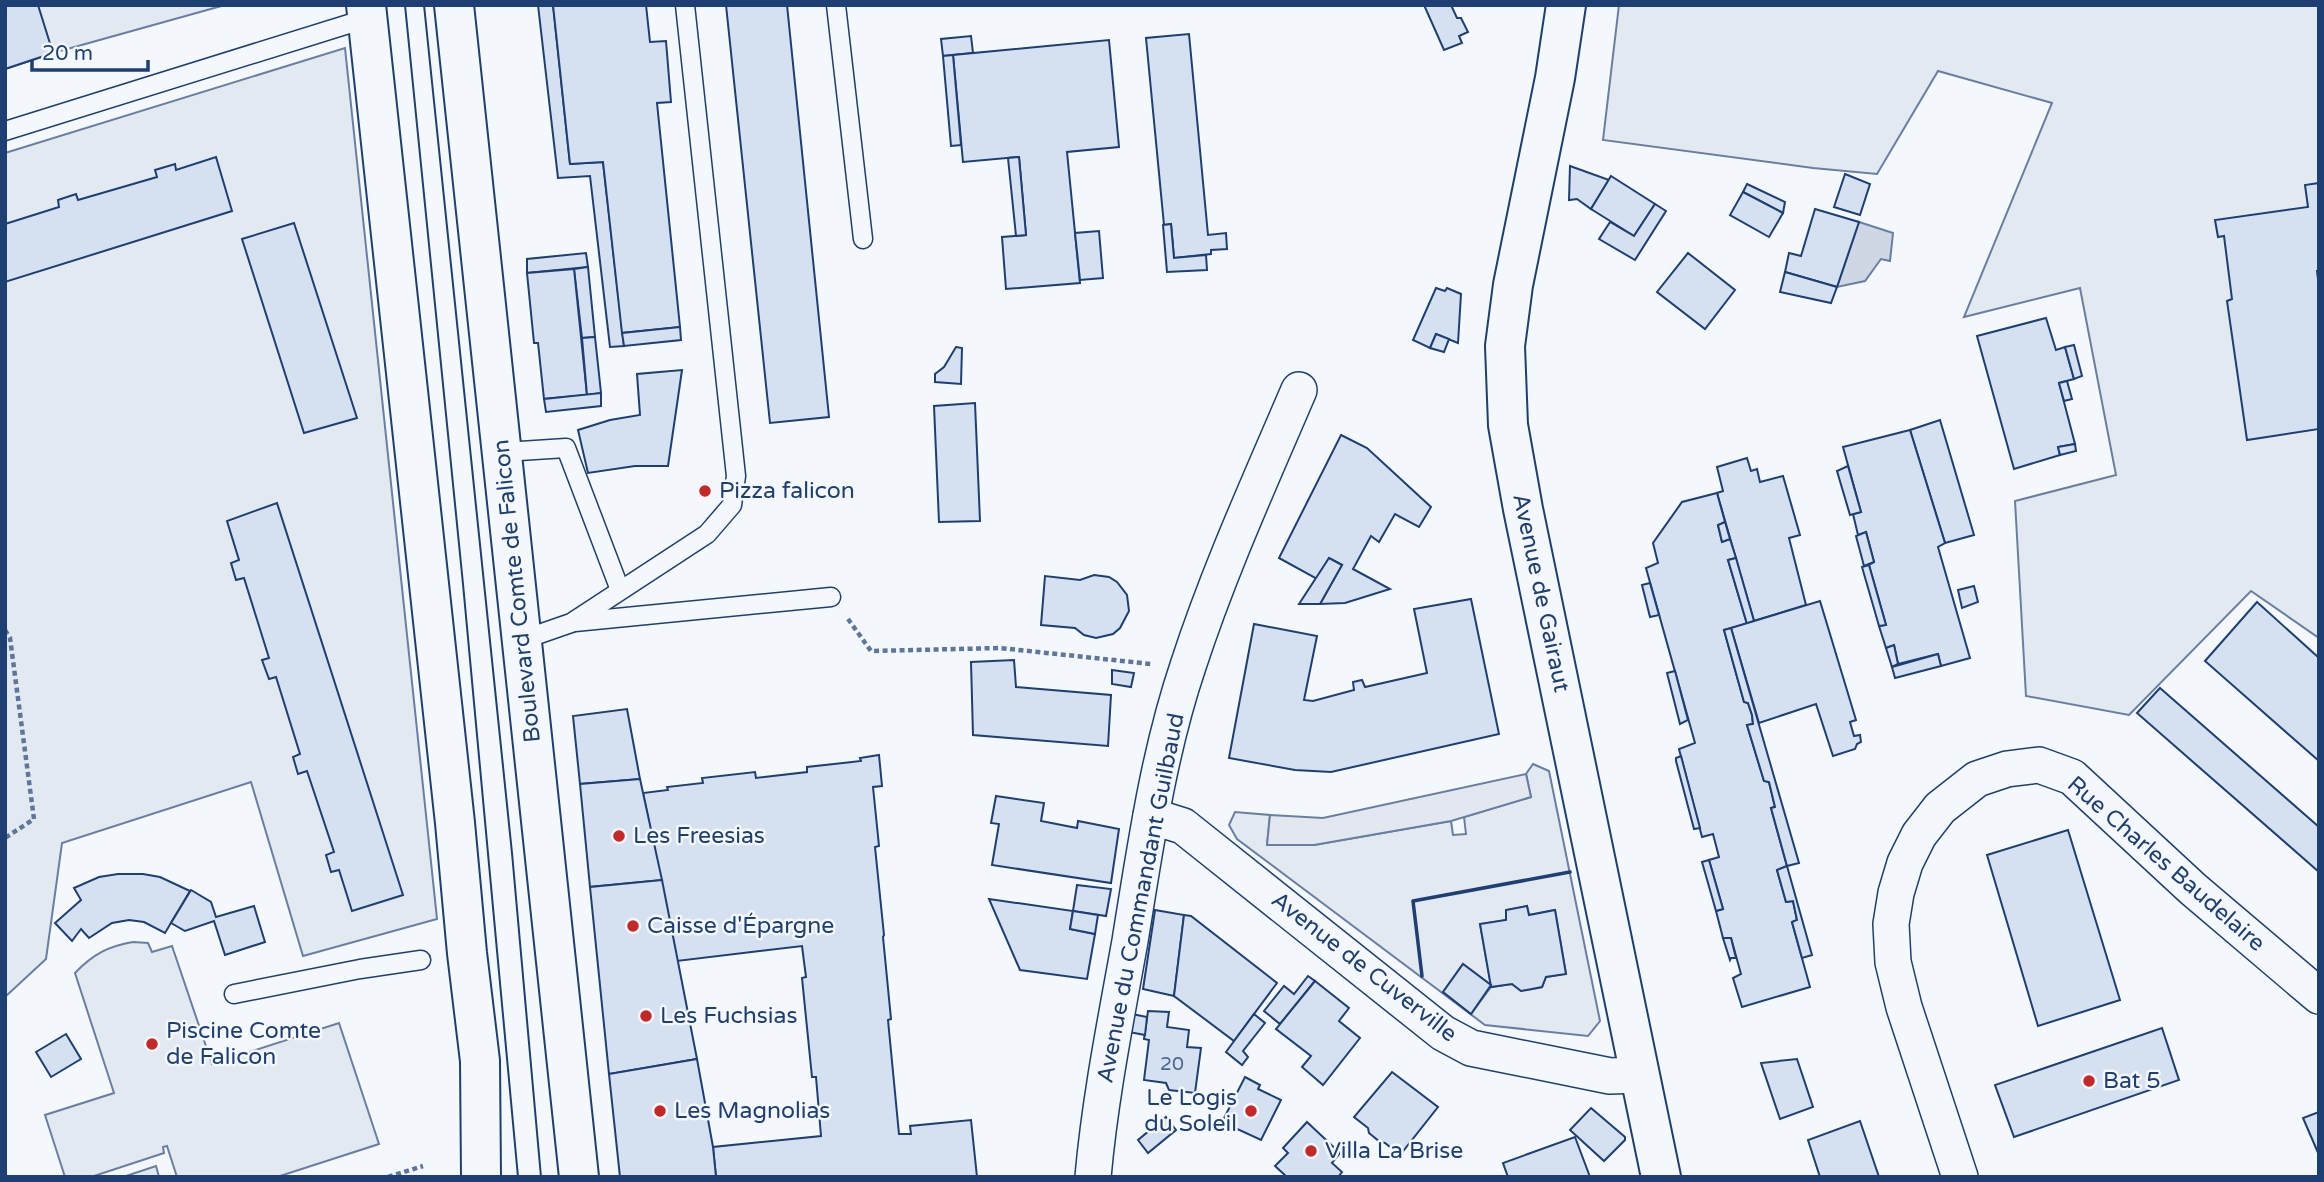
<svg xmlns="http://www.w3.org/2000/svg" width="2324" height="1182" font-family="'Varela Round',sans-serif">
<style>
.green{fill:#e3e9f0;stroke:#687fa3;stroke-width:2;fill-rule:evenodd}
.parking{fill:#e3e8f0;stroke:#687fa3;stroke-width:2}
.water{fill:#cfd7e4;stroke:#687fa3;stroke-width:2}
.building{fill:#d5e0f0;stroke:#1d3f73;stroke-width:2}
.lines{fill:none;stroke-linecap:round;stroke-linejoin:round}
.lane-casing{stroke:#1d3f73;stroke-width:21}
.street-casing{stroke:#1d3f73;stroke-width:38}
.secondary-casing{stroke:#1d3f73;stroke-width:42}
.primary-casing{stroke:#1d3f73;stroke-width:42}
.path{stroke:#5e769c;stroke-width:4.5;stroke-dasharray:5 3.5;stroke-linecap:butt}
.lane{stroke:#f4f7fb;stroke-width:18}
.street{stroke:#f4f7fb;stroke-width:35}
.secondary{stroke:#f4f7fb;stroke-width:38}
.primary{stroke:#f4f7fb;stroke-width:38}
.tram{stroke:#1d3f73;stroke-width:2}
.wall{stroke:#1d3f73;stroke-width:3.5}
.poi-dot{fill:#c62828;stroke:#f4f7fb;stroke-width:2.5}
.labels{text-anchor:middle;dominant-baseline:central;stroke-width:5;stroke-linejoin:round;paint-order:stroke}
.number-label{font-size:19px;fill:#4b6792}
.poi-label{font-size:23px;fill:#1d3f73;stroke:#f4f7fb;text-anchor:start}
.street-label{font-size:23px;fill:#1d3f73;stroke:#f4f7fb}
</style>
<rect width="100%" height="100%" fill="#f4f7fb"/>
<!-- green -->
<g class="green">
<polygon points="5,5 225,5 53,53 5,69"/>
<polygon points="1619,5 2319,5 2319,638 2251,591 2129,715 2026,696 2015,501 2116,475 2080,288 1964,317 2052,103 1938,71 1877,174 1813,168 1603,140"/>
<polygon points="345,48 437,919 303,956 251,782 62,843 46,959 5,997 5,153"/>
<path d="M1533 764 1549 771 1600 1021 1588 1036 1485 1025 1237 839 1229 825 1235 812 1270 815 1267 845H1314L1451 821 1453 835 1466 834 1464 817 1531 797 1526 774ZM1527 906 1529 915 1555 910 1566 974 1546 977 1542 987 1521 991 1512 984 1491 987 1471 1014 1443 992 1463 964 1491 985 1480 924 1506 920V910Z"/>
<path d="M133 942 148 943 152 952 172 946 212 1064 339 1023 379 1144 277 1177H177L167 1146 163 1147 164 1153 91 1177H65L45 1115 114 1093 75 973C93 954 109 946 133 942Z"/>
<polygon points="156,1166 159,1177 123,1177"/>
</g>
<!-- parking -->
<polygon class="parking" points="1526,774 1531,797 1451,821 1314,845 1267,845 1270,815 1323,818"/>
<!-- water -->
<polygon class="water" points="1859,222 1893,233 1890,261 1881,259 1865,281 1837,287"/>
<!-- building -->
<g class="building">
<polygon points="5,5 38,5 53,53 5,69"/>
<polygon points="538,5 553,5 570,164 603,162 624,346 610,347 590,176 558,178"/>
<polygon points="553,5 646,5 650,42 666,41 671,102 657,103 680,327 622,333 603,162 570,164"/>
<polygon points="726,5 787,5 829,417 770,423"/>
<polygon points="1424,5 1451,5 1457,18 1461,18 1468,32 1459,36 1462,43 1444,50"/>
<polygon points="1189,34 1208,235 1226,233 1227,249 1211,250 1211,254 1174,258 1171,224 1164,225 1146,38"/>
<polygon points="971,36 973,53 943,56 941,39"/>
<polygon points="1109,40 1119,147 1067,152 1080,283 1006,289 1002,237 1026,235 1019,157 963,162 953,55"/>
<polygon points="953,55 961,145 951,146 943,56"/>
<polygon points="216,157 232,211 5,282 5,224 59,207 58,200 76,194 78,200 157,177 155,170 175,164 176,170"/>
<polygon points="1019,157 1026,235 1016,236 1008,158"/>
<polygon points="1570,166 1609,180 1591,209 1577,199 1569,200"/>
<polygon points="1845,174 1870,184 1860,215 1834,207"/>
<polygon points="1611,176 1655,204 1634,236 1591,209"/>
<polygon points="2319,183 2319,271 2317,271 2319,288 2319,429 2247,440 2227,301 2232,299 2224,236 2218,237 2215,220 2308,207 2305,185"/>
<polygon points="1747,184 1785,202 1783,213 1743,192"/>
<polygon points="1743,192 1783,213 1769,237 1730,215"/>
<polygon points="1655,204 1666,211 1635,260 1599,239 1610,222 1634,236"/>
<polygon points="1815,209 1859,222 1837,287 1785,272 1789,253 1801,256"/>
<polygon points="294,223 357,418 304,433 242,239"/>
<polygon points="1171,224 1174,258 1206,255 1207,270 1167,272 1163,225"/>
<polygon points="1099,231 1103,278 1080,280 1075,233"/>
<polygon points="586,253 588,267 527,273 527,259"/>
<polygon points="1688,253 1735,290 1705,329 1657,292"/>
<polygon points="588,267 595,337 582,338 574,269"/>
<polygon points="574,269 587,395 544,399 538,343 534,343 527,273"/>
<polygon points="1785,272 1837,287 1831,303 1780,292"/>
<polygon points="1436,288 1445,291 1447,288 1461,294 1458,343 1436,334 1430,348 1413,340"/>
<polygon points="2046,318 2056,350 2065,347 2074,379 2059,383 2075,444 2058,447 2060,455 2014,469 1977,336"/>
<polygon points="680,327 681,340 624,346 622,333"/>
<polygon points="1436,334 1449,339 1444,352 1430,348"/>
<polygon points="595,337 601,393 587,395 582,338"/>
<polygon points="2074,345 2082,376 2074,379 2065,347"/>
<polygon points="956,347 962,348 961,384 935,382 935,374 944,367"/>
<polygon points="682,370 668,466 635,466 588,473 578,430 610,420 640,415 637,374"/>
<polygon points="2067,381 2072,399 2064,401 2059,383"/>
<polygon points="601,393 601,406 546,412 544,399"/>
<polygon points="975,403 980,521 939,522 934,406"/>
<polygon points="1940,420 1974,535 1945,543 1910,430"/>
<polygon points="1910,430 1945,543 1938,547 1970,658 1941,666 1938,654 1898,664 1894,645 1886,648 1879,626 1886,625 1869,565 1874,562 1866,532 1858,535 1853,514 1861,512 1843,447"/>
<polygon points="1341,435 1367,448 1431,507 1419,527 1395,514 1379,542 1371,536 1353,569 1390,589 1345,603 1320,604 1342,565 1329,558 1317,579 1279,558"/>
<polygon points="2075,444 2076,451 2060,455 2058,447"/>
<polygon points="1747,458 1751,471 1757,469 1760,482 1783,476 1800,535 1789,538 1806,605 1754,621 1717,493 1723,491 1717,467"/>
<polygon points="1848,466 1861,512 1850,515 1837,471"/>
<polygon points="1717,493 1725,522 1718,525 1722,542 1730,539 1736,558 1728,560 1747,624 1724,630 1744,702 1748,703 1752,715 1753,724 1747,725 1764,781 1769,782 1775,807 1771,808 1787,866 1777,870 1786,902 1793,901 1797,920 1792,922 1810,987 1742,1007 1733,978 1741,974 1731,938 1723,938 1716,911 1723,909 1709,860 1719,857 1713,834 1702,837 1679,749 1695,743 1646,568 1658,563 1653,543 1682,502"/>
<polygon points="277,503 403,895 352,911 339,870 331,872 326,855 334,852 307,771 298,774 293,757 300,754 276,677 269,679 262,660 269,658 244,578 236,580 231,563 239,560 227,521"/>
<polygon points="1725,522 1730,539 1722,542 1718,525"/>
<polygon points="1866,532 1874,562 1864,566 1856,536"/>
<polygon points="1329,558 1342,565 1320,604 1299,604"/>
<polygon points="1736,558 1754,621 1747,624 1728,560"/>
<polygon points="1869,565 1886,625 1879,626 1862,567"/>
<polygon points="1094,575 1109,577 1117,582 1127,595 1129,611 1120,628 1113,634 1096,638 1084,635 1075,628 1041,625 1045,576 1080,580"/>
<polygon points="1650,583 1659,615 1650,617 1642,585"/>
<polygon points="1974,586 1978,602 1962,608 1958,590"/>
<polygon points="1471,599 1499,734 1331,772 1295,770 1229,758 1254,624 1317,636 1304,700 1313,701 1354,690 1353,682 1362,680 1365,687 1427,673 1414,609"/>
<polygon points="1820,601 1856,720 1850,722 1854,736 1860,735 1861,742 1857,744 1855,749 1833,756 1816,704 1759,723 1731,628"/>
<polygon points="2257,602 2319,658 2319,761 2205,661"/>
<polygon points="1731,628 1799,863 1787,866 1771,808 1775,807 1769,782 1764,781 1747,725 1753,724 1752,715 1748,703 1744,702 1724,630"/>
<polygon points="1894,645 1898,664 1892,667 1886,648"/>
<polygon points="1938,654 1941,666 1895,678 1892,667"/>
<polygon points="1014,660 1016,687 1111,695 1108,746 973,735 971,662"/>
<polygon points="1112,670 1134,673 1131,687 1112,684"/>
<polygon points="1675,671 1688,720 1680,724 1667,673"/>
<polygon points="2160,688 2319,827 2319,872 2137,713"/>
<polygon points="627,709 640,779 580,784 573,716"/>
<polygon points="879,755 882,786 873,787 879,846 875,847 884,935 883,937 891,1019 888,1020 899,1134 911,1134 910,1126 971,1120 977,1177 716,1177 713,1147 821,1136 816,1077 812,1077 802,978 806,977 802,946 677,961 643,793 668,790 667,787 703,783 702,778 755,772 756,778 807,772 807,767 861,761 860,758"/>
<polygon points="1681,756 1700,828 1694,829 1676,761 1676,758"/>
<polygon points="640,779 662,880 590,887 580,784"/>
<polygon points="996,796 1044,803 1041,821 1077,828 1078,821 1119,829 1111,883 992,865 999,824 991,823"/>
<polygon points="2068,830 2120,1000 2038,1026 1987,855"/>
<polygon points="1709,860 1723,909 1716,911 1702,862"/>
<polygon points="1787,866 1812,955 1802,958 1792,922 1797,920 1793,901 1786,902 1777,870"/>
<polygon points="118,874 143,874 160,877 190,891 165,933 144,922 129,920 112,923 89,938 81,929 72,941 55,923 81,900 74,888 99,877"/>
<polygon points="662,880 697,1059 609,1074 590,887"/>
<polygon points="1077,885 1111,889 1106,916 1073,911"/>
<polygon points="191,890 211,902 216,917 254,906 265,942 225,955 214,921 185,931 171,923"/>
<polygon points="989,899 1073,911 1070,929 1095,934 1087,979 1020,970"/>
<polygon points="1527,906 1529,915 1555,910 1566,974 1546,977 1542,987 1521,991 1512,984 1491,987 1480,924 1506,920 1506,910"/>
<polygon points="1155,910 1184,915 1174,996 1143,989"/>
<polygon points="1073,911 1098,915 1095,934 1070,929"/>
<polygon points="1184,915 1191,916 1277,983 1234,1041 1174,996"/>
<polygon points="1723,938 1731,938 1736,958 1731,958 1730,960"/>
<polygon points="1463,964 1491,985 1471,1014 1443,992"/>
<polygon points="1308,976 1315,981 1280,1024 1264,1011 1284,986 1294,994"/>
<polygon points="1315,981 1349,1008 1339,1021 1360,1038 1323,1085 1302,1067 1311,1056 1276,1029"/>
<polygon points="1148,1011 1169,1012 1167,1027 1189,1030 1187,1047 1201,1048 1195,1093 1169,1090 1166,1083 1144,1080 1149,1040 1144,1039"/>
<polygon points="1132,1014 1147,1017 1145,1035 1129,1032"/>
<polygon points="1254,1014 1265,1023 1243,1051 1248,1057 1242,1065 1226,1052"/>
<polygon points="2162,1028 2179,1080 2014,1137 1995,1085"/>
<polygon points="66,1034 81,1059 51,1077 36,1052"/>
<polygon points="697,1059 713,1147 716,1177 620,1177 609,1074"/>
<polygon points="1797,1059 1813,1107 1780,1119 1761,1063"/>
<polygon points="1392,1072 1438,1107 1400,1155 1385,1143 1380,1142 1369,1133 1368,1128 1354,1117"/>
<polygon points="1245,1077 1260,1085 1258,1089 1281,1100 1261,1140 1222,1122"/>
<polygon points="1591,1108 1625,1137 1625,1140 1604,1161 1570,1130"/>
<polygon points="2319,1112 2319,1155 2303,1118"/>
<polygon points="1166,1117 1176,1130 1148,1153 1138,1140"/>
<polygon points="1860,1121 1879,1177 1820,1177 1808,1140"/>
<polygon points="1307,1122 1340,1153 1332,1163 1342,1172 1338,1177 1287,1177 1275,1166 1288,1153 1283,1148"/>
<polygon points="1575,1137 1590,1177 1508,1177 1503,1163"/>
</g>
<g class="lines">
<!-- lane casing -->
<g class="lane-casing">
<g id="lane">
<polyline points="836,5 863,239"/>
<polyline points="5,131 368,18"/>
<polyline points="503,452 566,448 620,590"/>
<polyline points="575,622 831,597"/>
<polyline points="522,640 571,623 707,534 732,505 736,476 685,5"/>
<polyline points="234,994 360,969 421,960"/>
</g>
</g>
<!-- street casing -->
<g class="street-casing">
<g id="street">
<polyline points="1151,816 1183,826 1443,1033 1471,1048 1610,1076 1639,1075"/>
<path d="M1093 1177C1100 1098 1116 1019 1130 941 1145 849 1158 755 1188 666 1219 571 1260 481 1299 390"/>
<polyline points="1960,1177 1904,1007 1893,962 1891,924 1896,893 1905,863 1919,835 1940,808 1977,779 2007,769 2039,765 2072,777 2193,889 2319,996"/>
</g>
</g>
<!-- secondary casing -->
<g class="secondary-casing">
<polyline id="secondary" points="1566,5 1555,78 1513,285 1505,346 1508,425 1523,509 1661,1177"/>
</g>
<!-- primary casing -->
<g class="primary-casing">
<g id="primary">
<polyline points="366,5 455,823 467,953 480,1061 481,1177"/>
<polyline points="454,5 579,1177"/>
</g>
</g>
<!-- path -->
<g class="path">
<polyline points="848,619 871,651 1000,648 1151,664"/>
<polyline points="5,630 10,638 34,819 5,838"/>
<polyline points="388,1177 423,1166"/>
</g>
<!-- lane -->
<use href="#lane" class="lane"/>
<!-- street -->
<use href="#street" class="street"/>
<!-- secondary -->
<use href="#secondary" class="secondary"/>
<!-- primary -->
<use href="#primary" class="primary"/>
<!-- tram -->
<g class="tram">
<polyline points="405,5 463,584 518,1177"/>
<polyline points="424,5 512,853 541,1177"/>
</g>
<!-- wall -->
<polyline class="wall" points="1422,976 1413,901 1570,872"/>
</g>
<!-- markers -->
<g class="poi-dot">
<circle cx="705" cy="491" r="7"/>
<circle cx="619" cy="836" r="7"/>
<circle cx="633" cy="926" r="7"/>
<circle cx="646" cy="1016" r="7"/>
<circle cx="152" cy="1044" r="7"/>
<circle cx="2089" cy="1081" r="7"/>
<circle cx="660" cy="1111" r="7"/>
<circle cx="1251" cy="1111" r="7"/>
<circle cx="1311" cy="1151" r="7"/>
</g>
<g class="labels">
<!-- number labels -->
<g class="number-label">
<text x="1172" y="1064">20</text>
</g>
<!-- poi labels -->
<g class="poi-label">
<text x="719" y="491">Pizza falicon</text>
<text x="633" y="836">Les Freesias</text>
<text x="647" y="926">Caisse d'Épargne</text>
<text x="660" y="1016">Les Fuchsias</text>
<text x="166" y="1031">Piscine Comte<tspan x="166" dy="26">de Falicon</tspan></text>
<text x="2103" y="1081">Bat 5</text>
<text x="1237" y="1098" text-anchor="end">Le Logis<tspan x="1237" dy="26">du Soleil</tspan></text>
<text x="674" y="1111">Les Magnolias</text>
<text x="1325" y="1151">Villa La Brise</text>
</g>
<!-- street labels -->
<g class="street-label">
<text transform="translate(517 591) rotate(-96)">Boulevard Comte de Falicon</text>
<text transform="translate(1541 593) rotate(78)">Avenue de Gairaut</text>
<text transform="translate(2166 864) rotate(41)">Rue Charles Baudelaire</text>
<text transform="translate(1141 898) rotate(-79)">Avenue du Commandant Guilbaud</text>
<text transform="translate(1364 967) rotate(38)">Avenue de Cuverville</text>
</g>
</g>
<!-- border -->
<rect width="2324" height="1182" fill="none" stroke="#1d3f73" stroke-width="14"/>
<!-- scale -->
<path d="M32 60v10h116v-10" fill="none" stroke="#1d3f73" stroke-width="3.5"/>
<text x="42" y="60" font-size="21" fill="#1d3f73" stroke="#f4f7fb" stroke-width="5" paint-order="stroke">20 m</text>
</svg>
